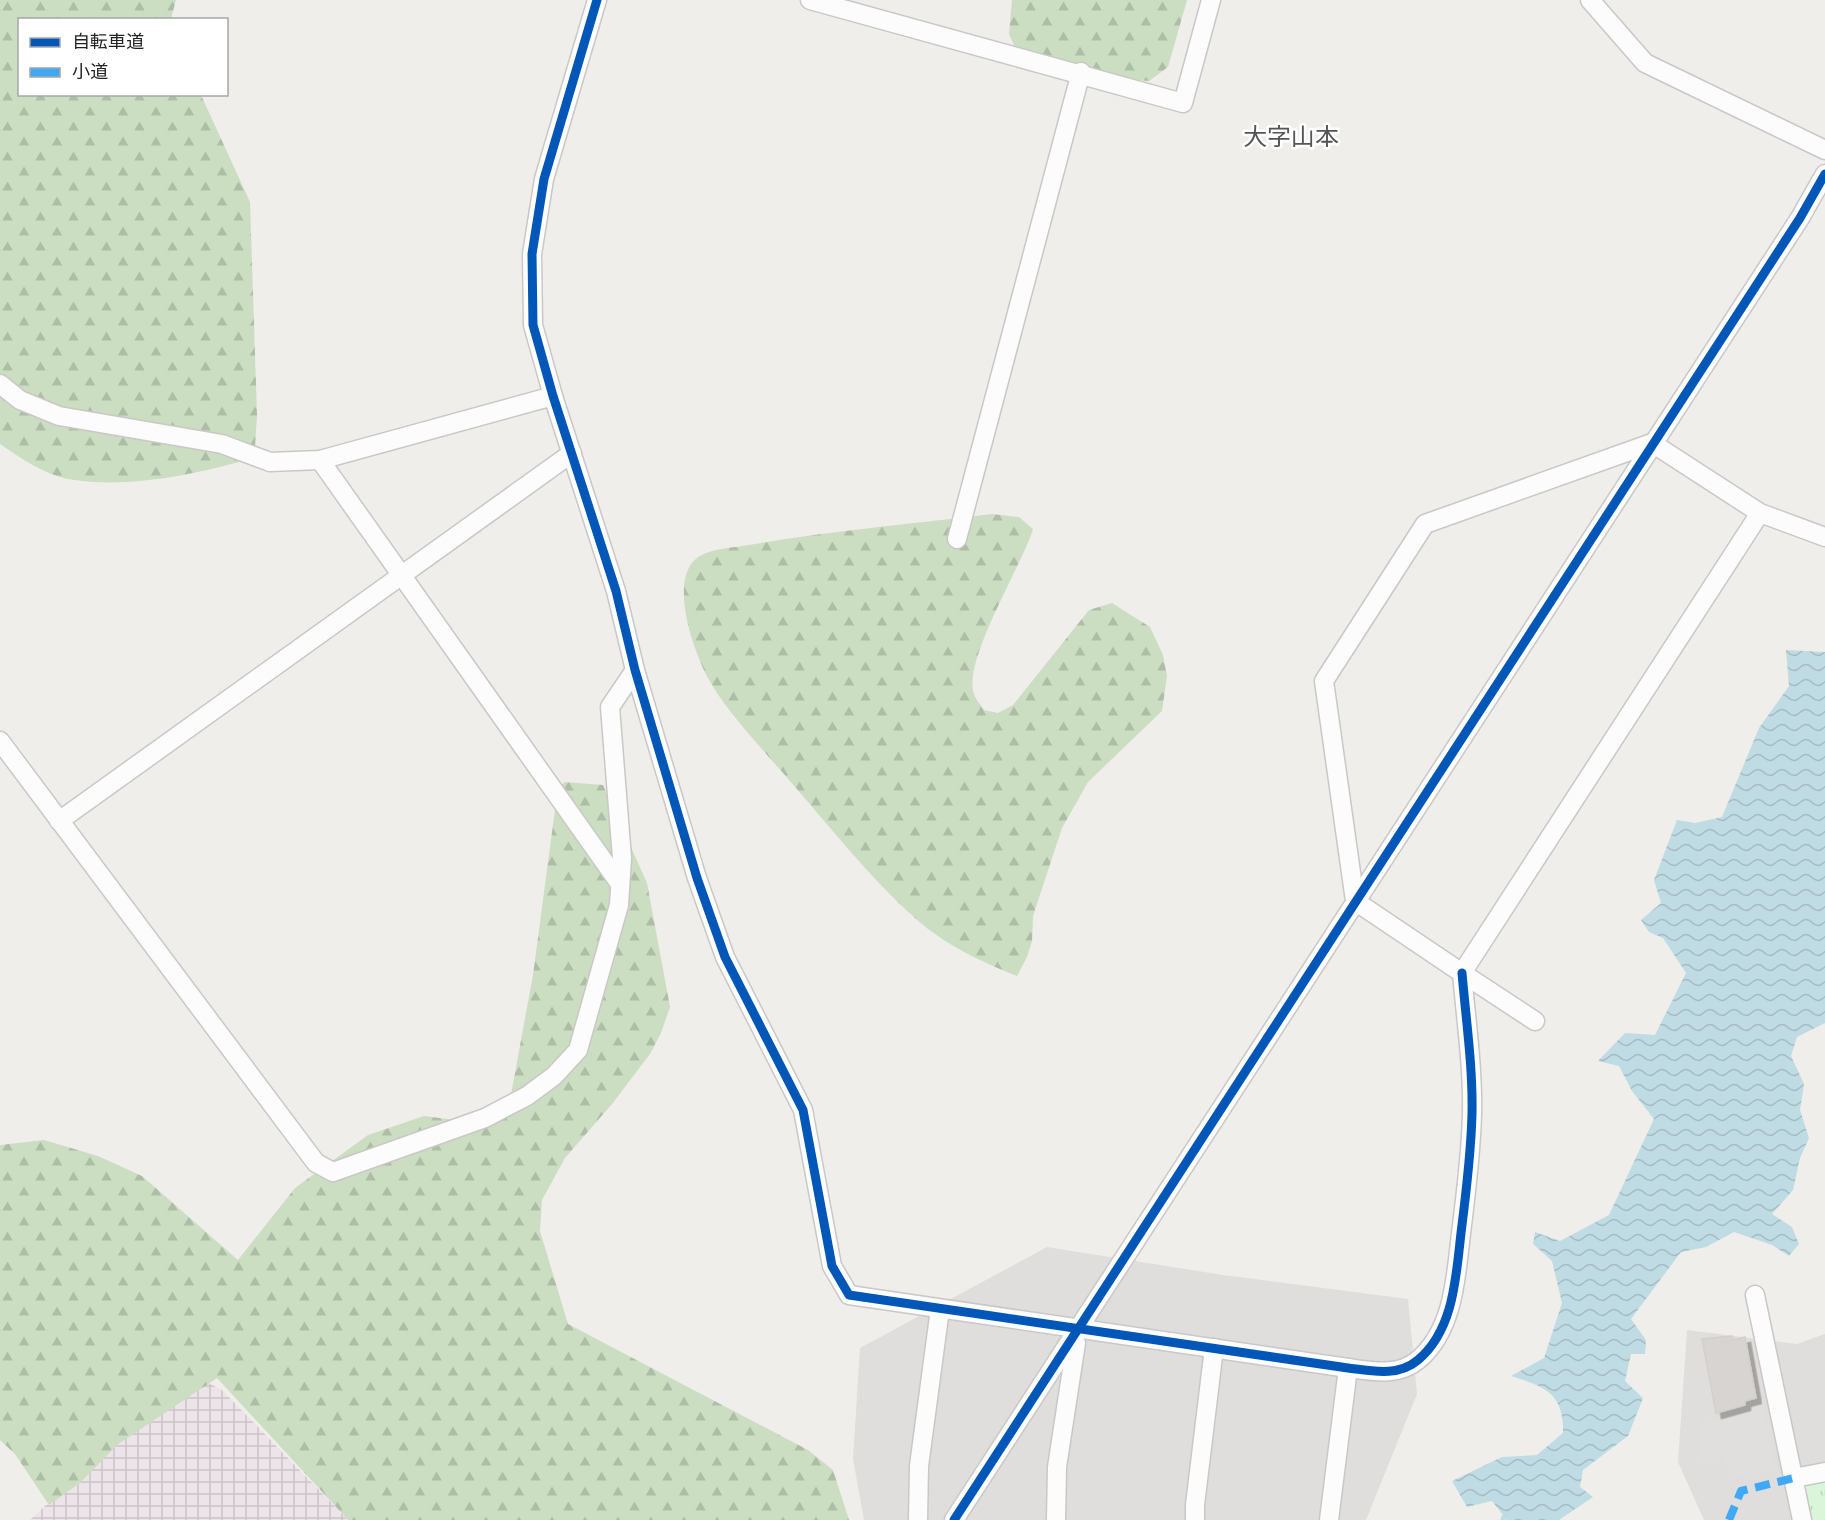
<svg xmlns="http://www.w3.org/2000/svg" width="1825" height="1520" font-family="'Alegreya Sans','Noto Sans JP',sans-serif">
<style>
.residential{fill:#dfdedc}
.industrial{fill:url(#industrial-grid)}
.forest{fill:url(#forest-firs)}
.park{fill:url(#park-tufts)}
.parking{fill:#e0dfde}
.water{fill:url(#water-waves)}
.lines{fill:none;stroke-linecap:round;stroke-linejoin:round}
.stream{stroke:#bfdbe3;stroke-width:5}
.building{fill:#d7d4d2;stroke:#d3d0cc;stroke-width:1.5;filter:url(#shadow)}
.minor-casing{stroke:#c9c8c7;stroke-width:21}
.minor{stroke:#fdfcfc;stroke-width:18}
.quiet{stroke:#3fa9f5;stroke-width:8;stroke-dasharray:15 8;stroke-linecap:butt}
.cycleway-casing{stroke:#fff;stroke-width:13}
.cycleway{stroke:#0057b8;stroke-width:9}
.labels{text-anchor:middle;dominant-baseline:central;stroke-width:5;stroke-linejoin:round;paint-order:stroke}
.quarter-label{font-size:24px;fill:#555;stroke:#fff}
</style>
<defs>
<pattern id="industrial-grid" width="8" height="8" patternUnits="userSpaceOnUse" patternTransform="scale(1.5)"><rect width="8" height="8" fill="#ede4e9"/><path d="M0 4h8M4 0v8" fill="none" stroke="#cbc3c8"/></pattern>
<pattern id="forest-firs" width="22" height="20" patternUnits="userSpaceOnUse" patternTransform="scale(1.5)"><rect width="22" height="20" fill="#cbdec1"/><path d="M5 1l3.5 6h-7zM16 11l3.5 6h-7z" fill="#aebea6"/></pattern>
<pattern id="park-tufts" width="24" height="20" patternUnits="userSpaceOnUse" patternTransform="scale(1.5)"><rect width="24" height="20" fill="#daf5da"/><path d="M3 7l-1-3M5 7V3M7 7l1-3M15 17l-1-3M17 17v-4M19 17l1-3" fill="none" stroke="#bbd2bb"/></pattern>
<pattern id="water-waves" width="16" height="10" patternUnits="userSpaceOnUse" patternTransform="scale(1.5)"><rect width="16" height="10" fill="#bfdbe3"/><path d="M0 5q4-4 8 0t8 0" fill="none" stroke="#a4bcc2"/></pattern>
<filter id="shadow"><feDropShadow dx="5.5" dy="5.5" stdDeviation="0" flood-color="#0004"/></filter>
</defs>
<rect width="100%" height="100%" fill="#f0eeeb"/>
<!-- residential -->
<g class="residential">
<polygon points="1047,1247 1223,1275 1408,1299 1417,1394 1366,1520 864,1520 853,1459 860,1348"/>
<polygon points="1687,1330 1797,1344 1825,1334 1825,1520 1704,1520 1678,1462"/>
</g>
<!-- industrial -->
<polygon class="industrial" points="187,1372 222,1390 348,1520 30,1520"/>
<!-- forest -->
<g class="forest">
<path d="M0 0H176L171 19 20 20V94L201 95 250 202 257 415 255 447 246 460C193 475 128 488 74 480 46 476 22 459 0 444Z"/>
<polygon points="1012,0 1187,0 1168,67 1149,81 1047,74 1018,54 1009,34"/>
<path d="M992 514 1019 517 1033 529C1022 566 962 661 974 694 976 700 981 705 984 710L998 713 1013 705 1089 610 1112 603 1150 627 1163 655 1167 676 1162 711 1088 782 1062 828 1033 916 1032 941 1027 957 1017 976C980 961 945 945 915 918 871 879 829 826 790 781 765 752 725 710 708 678 694 652 668 580 697 558 710 548 733 548 749 545 829 531 911 524 992 514Z"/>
<polygon points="565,782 603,785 647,883 670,1007 661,1033 650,1054 612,1104 565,1158 542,1200 540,1231 568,1324 808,1450 833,1470 849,1520 348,1520 217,1378 117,1445 81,1482 49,1505 15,1454 0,1440 0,1145 44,1140 98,1156 142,1176 238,1260 295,1188 368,1135 424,1116 463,1121 510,1100 533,975 558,787"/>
</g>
<!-- park -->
<polygon class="park" points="1825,1479 1825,1520 1810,1520 1804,1491 1806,1483"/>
<!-- parking -->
<polygon class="parking" points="1762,1408 1775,1468 1731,1479 1724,1456 1701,1459 1697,1425"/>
<!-- water -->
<path class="water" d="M1786 650 1825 652V1023L1797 1037 1791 1056 1804 1084 1800 1110 1809 1138 1800 1158 1793 1190 1772 1214 1792 1227 1799 1244 1789 1256 1772 1245 1734 1232 1706 1247 1681 1252 1631 1319 1646 1340 1645 1354H1631L1625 1381 1643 1398 1628 1436 1583 1470 1580 1487 1593 1497 1559 1520H1507L1492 1501 1467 1507 1452 1481 1502 1457 1537 1455 1563 1433C1564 1393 1545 1387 1511 1376L1544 1358 1562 1303 1552 1261 1533 1244 1535 1232 1560 1241 1609 1215 1654 1119 1632 1091 1619 1066 1598 1061 1625 1033 1655 1035 1686 973 1663 938 1649 932 1641 920 1661 903 1654 880 1677 820 1695 823 1722 817 1759 728 1789 686Z"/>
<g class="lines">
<!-- stream -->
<polyline class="stream" points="1503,1520 1504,1517"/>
</g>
<!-- building -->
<polygon class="building" points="1732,1336 1733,1340 1745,1337 1756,1398 1745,1401 1745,1405 1716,1413 1702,1339"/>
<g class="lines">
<!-- minor casing -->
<g class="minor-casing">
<g id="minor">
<path d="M597 0 544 179 532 254 533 325 553 396 616 591 635 670 697 878 725 957 803 1110 832 1266 849 1295 1348 1368C1372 1371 1398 1377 1418 1360 1454 1330 1456 1276 1461 1233 1466 1194 1471 1154 1472 1114 1473 1067 1466 1020 1462 973"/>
<polyline points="810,0 1183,103 1211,0"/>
<polyline points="1590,0 1645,63 1825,150"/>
<polyline points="0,384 20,400 59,416 222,444 270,462 320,460 553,396"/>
<polyline points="320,460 620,884"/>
<polyline points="1760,513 1462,973 1355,901 1324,681 1425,524 1652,443 1760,513 1825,537"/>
<polyline points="957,539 1081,72"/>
<polyline points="0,741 316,1163 333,1172 485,1118 527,1096 554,1076 578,1050 619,905 622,858 610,707 635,670"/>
<polyline points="59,821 572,453"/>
<polyline points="1462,973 1535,1021"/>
<polyline points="1755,1295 1802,1520"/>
<polyline points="1794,1478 1825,1472"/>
<polyline points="918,1520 919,1466 940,1309"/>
<polyline points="954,1520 1800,218 1825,174"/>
<polyline points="1056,1520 1057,1467 1076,1343"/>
<polyline points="1195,1520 1195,1505 1214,1348"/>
<polyline points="1329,1520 1348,1368"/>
</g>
</g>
<!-- minor -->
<use href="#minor" class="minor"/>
<!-- quiet -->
<polyline class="quiet" points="1729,1520 1741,1491 1794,1478"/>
<!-- cycleway casing -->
<g class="cycleway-casing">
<g id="cycleway">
<path d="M597 0 544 179 532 254 533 325 553 396 616 591 635 670 697 878 725 957 803 1110 832 1266 849 1295 1348 1368C1372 1371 1398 1377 1418 1360 1454 1330 1456 1276 1461 1233 1466 1194 1471 1154 1472 1114 1473 1067 1466 1020 1462 973"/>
<polyline points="954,1520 1800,218 1825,174"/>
</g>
</g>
<!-- cycleway -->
<use href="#cycleway" class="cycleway"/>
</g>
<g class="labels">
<!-- quarter labels -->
<g class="quarter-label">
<text x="1291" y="138">大字山本</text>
</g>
</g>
<!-- legend -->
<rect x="18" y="18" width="210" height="78" fill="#ffffff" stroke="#a7a7a7" stroke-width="1.5"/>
<rect x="30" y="38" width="30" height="9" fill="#0057b8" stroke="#a7a7a7" stroke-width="1.5"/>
<text x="72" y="48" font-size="18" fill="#222222">自転車道</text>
<rect x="30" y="68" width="30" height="9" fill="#3fa9f5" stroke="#a7a7a7" stroke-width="1.5"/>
<text x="72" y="78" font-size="18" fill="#222222">小道</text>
</svg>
